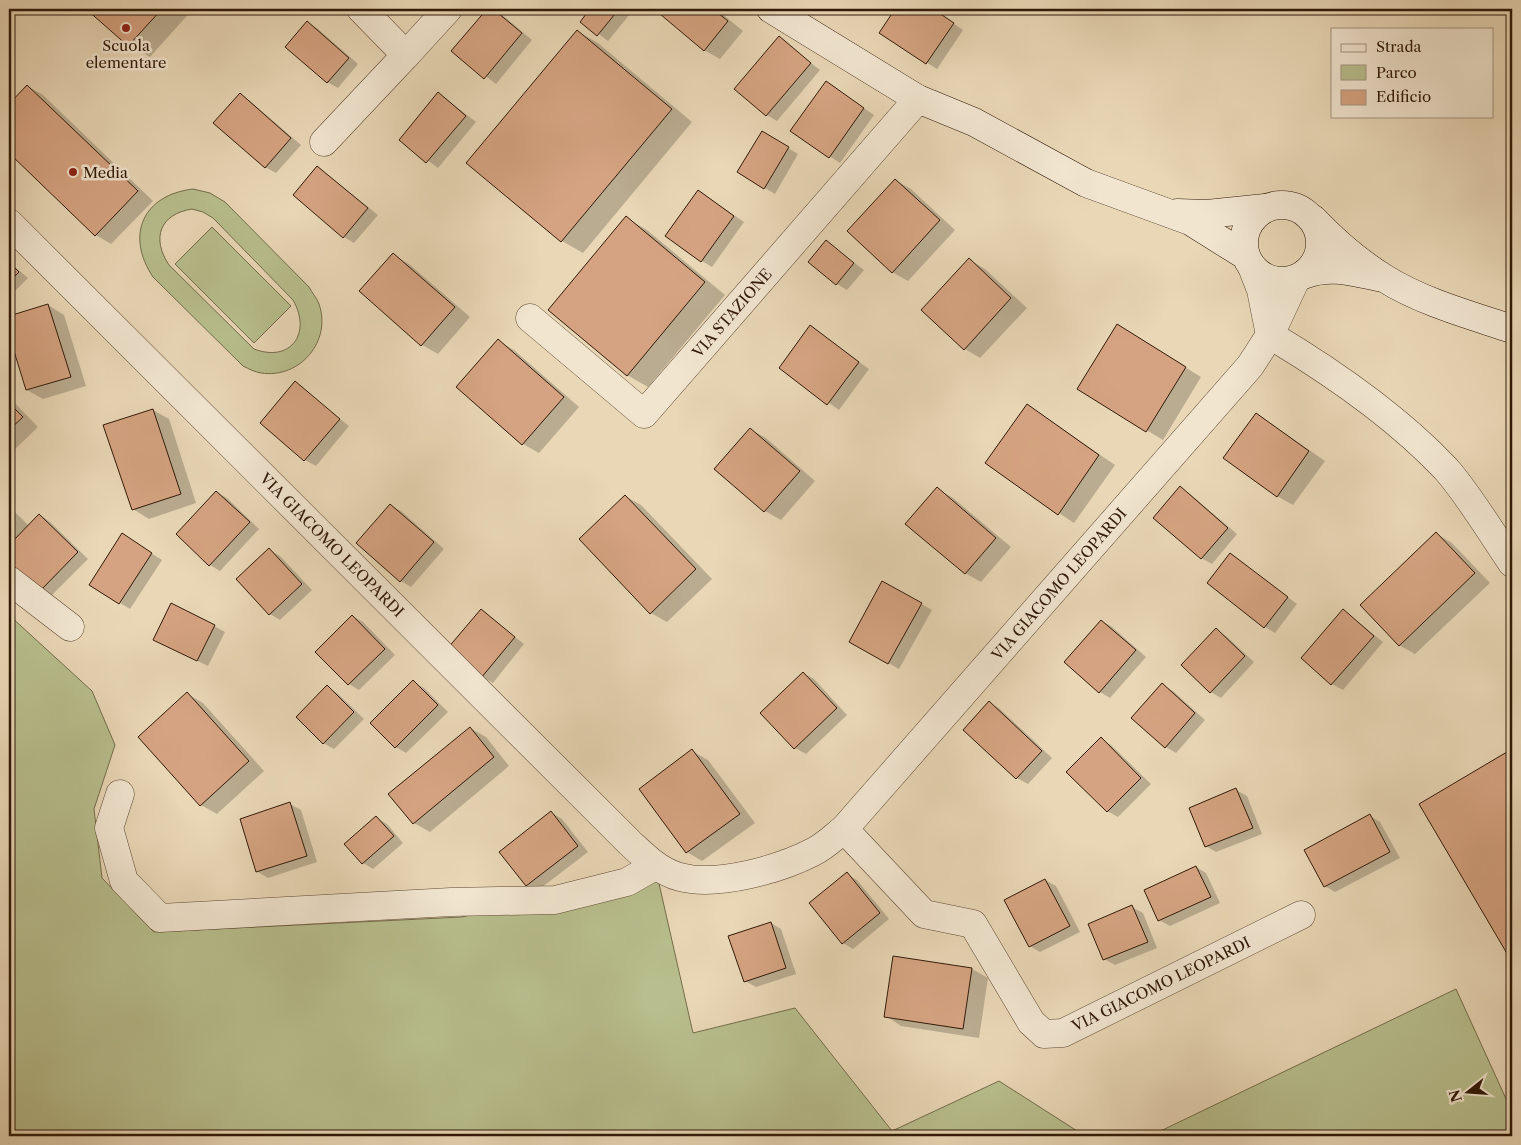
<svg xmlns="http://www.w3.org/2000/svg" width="1521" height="1145" font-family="'Libre Caslon Text',serif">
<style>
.green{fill:#b8be8d;stroke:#746c4a;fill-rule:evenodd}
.shadow{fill:#0003}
.building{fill:#d5a381;stroke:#311a08}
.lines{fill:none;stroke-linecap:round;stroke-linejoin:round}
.minor-casing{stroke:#5f4934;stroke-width:29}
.secondary-casing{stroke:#311a08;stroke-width:29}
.minor{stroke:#f1e5d0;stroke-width:28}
.secondary{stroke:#f1e5d0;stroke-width:28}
.poi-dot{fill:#8f2418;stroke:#f1e5d0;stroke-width:2}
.labels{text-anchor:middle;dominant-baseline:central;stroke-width:5;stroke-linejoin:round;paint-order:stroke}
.poi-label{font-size:15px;fill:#311a08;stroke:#f1e5d0}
.street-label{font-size:15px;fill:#311a08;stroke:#f1e5d0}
</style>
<rect width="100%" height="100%" fill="#e9d7b6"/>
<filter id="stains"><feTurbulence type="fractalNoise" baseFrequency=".004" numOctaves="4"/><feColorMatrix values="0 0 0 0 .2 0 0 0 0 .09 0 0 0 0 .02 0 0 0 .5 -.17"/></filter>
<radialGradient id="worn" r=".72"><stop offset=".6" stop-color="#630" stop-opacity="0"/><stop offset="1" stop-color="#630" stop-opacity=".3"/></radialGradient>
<!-- green -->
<g class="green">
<path d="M193 189 210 193 225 202 309 287C312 293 317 298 319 304 332 341 300 379 261 373 255 372 249 369 243 366L153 277C125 235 143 195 193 189ZM192 209 203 212 213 218 293 300C312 333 291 363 254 349L169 265C151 238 160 214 192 209Z"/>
<polygon points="212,227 291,306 254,343 175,264"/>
<polygon points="9,615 92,691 115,745 94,809 102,878 154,932 462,917 655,866 693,1033 795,1008 892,1131 999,1081 1085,1136 9,1136"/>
<polygon points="1456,989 1512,1112 1512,1136 1150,1136"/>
</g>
<!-- shadow -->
<g class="shadow">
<polygon points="88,9 193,9 150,57 129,45"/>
<polygon points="488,9 500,13 532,40 496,84 453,51"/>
<polygon points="592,9 634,9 608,41 582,21"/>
<polygon points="656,9 716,9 743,31 720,59 704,50"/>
<polygon points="897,9 932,9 963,30 937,69 880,33"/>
<polygon points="307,22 318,29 358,64 338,88 327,82"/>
<polygon points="577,31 598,43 692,122 583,253 562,241"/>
<polygon points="779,38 820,70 777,121 767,115"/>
<polygon points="826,82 874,115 840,163 792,131"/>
<polygon points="27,86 43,95 153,201 111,244 96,235 9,152 9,106"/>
<polygon points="439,93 476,122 438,168 400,140"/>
<polygon points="240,95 250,101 301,145 276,173 265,167"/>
<polygon points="762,132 798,154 775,194 738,172"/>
<polygon points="318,167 378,215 354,243 344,237 294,195"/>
<polygon points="895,180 911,189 955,230 908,281 892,272"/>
<polygon points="709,198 744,222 712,267 702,261"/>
<polygon points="626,218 647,230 725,295 648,387 627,375"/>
<polygon points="826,242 864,270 847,290 837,284"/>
<polygon points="393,255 409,264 470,317 438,354 422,345"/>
<polygon points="970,260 985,269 1027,308 980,358 965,349"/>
<polygon points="9,262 28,278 9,297"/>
<polygon points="48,305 64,315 86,386 43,399 27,390 9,331 9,318"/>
<polygon points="811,327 869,369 839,410 780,368"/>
<polygon points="1133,335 1201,377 1163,440 1079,389"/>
<polygon points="498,341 514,350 579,407 539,453 523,444 458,387"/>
<polygon points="295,383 349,426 316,466 305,460 262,423"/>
<polygon points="9,397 38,427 9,455"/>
<polygon points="1027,405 1115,465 1074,523 1059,513"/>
<polygon points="153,410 169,419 196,503 149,519 133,509"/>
<polygon points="1257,414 1325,461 1293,505 1277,496"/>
<polygon points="750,429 766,438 815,481 781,520 765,511 716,468"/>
<polygon points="1180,488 1190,494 1237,534 1212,564 1201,558"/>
<polygon points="937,489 953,498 1011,547 981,582 965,573"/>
<polygon points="216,492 227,498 259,529 220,571 210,565"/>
<polygon points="625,496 641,505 712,579 667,622 651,613"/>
<polygon points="390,505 401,511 444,549 411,587 401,581"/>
<polygon points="9,506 29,526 40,515 50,522 88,559 50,597 40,591 9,560"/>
<polygon points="1437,534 1452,543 1490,583 1415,654 1399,645"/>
<polygon points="132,541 162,560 130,609 90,585"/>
<polygon points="269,550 280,556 312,590 280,620 270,614"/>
<polygon points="1230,554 1297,604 1275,633 1265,627"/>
<polygon points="883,582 932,610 899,669 851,642"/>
<polygon points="1343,610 1383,642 1343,690 1332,684 1302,658"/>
<polygon points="481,611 524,644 493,683 482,677"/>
<polygon points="352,616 363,622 395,655 359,690 349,684 317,652"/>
<polygon points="1102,621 1112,627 1146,657 1110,698 1100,692"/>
<polygon points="214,626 225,632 208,666 165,645"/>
<polygon points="1216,630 1226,636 1254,662 1221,698 1211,692"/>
<polygon points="803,673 814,679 847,715 806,754 795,748 761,713"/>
<polygon points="413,682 424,688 448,712 406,753 396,747"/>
<polygon points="1162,685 1173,691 1205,720 1176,753 1166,747"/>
<polygon points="327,687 337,693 364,719 334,749 323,743"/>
<polygon points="187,694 203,703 264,771 217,814 201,805 140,737"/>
<polygon points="990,703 1000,709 1052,758 1028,784 1017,778 965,729"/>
<polygon points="470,728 486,737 509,766 430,832 414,823"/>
<polygon points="1101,739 1111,745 1151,784 1118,817 1107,811"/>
<polygon points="1512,750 1512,960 1421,804"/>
<polygon points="692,751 708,760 755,823 702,861 687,852"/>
<polygon points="1236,790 1247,796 1262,834 1216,852 1206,846"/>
<polygon points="290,804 301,810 317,862 268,878 258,872"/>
<polygon points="552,813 562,819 588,852 537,891 527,885"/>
<polygon points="1370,816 1380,822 1400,858 1335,892 1325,886"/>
<polygon points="377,818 387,824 403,843 373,869 363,863"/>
<polygon points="1196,867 1206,873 1220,903 1170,926 1159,920"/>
<polygon points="847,874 857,880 889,919 853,949 843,943"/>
<polygon points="1045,880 1056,886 1080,932 1040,952 1030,946"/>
<polygon points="1132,907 1143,913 1157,948 1115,965 1104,959"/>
<polygon points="771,923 781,929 796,974 756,987 745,981"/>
<polygon points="894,957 972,969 988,978 979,1038 901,1026 886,1016"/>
</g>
<!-- building -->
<g class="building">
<polygon points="86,9 162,9 128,46"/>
<polygon points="487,9 493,9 522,33 484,79 451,51"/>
<polygon points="590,9 619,9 597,36 580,22"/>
<polygon points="654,9 713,9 728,21 704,51"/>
<polygon points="895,9 933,9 954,23 926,64 879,33"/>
<polygon points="307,21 349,58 327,83 285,47"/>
<polygon points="577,30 672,109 561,242 466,163"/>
<polygon points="779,36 811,63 766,116 734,89"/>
<polygon points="826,81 864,108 829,158 790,131"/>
<polygon points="27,85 138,191 95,236 9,153 9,104"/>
<polygon points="438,92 466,116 426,163 399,140"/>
<polygon points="240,93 291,138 265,168 213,123"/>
<polygon points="762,131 789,147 764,189 737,172"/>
<polygon points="317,166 368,208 343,238 293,195"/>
<polygon points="895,179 940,220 892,273 847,231"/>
<polygon points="698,190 734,216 701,262 665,236"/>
<polygon points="626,216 705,282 627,376 548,310"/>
<polygon points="826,240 854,263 836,285 808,262"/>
<polygon points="393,253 455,307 421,346 359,291"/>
<polygon points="969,258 1011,298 964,350 921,310"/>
<polygon points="9,262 19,272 9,282"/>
<polygon points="48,304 71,377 26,390 9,335 9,316"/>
<polygon points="1117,324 1186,367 1146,432 1077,389"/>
<polygon points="810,325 859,362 827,405 779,368"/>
<polygon points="498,339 564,397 522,445 456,387"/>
<polygon points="295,381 340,419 304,461 260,423"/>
<polygon points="9,403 23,417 9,430"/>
<polygon points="1027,404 1099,455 1058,515 985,463"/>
<polygon points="153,409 181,494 132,510 103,425"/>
<polygon points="1256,413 1309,451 1277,497 1223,458"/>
<polygon points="750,428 800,471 764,512 714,469"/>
<polygon points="1180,486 1228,528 1201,559 1153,518"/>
<polygon points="937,487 996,538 965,574 905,524"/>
<polygon points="216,491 250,522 209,566 176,534"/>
<polygon points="625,495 696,569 650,614 579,539"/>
<polygon points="390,504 434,542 400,582 356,543"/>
<polygon points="39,514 78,552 39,592 9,561 9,545"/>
<polygon points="1436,532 1475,573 1399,646 1360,605"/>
<polygon points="122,533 152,553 119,604 89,585"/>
<polygon points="269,548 302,584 269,615 236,579"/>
<polygon points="1230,553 1288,597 1264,628 1207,583"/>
<polygon points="882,581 922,603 888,664 849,642"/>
<polygon points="171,603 215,625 197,661 153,640"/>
<polygon points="481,609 515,637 481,678 447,649"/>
<polygon points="1343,609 1374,636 1331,685 1301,658"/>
<polygon points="352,615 385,649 348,685 315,652"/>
<polygon points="1101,620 1136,650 1099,693 1064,662"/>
<polygon points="1216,628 1245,656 1210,693 1181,665"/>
<polygon points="803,672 837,708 794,749 760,713"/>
<polygon points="413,680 438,705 395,748 370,723"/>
<polygon points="1162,683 1195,713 1165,748 1131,718"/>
<polygon points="327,685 354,712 323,744 296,717"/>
<polygon points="187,692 249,761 200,806 138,737"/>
<polygon points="989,701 1042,751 1016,779 963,730"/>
<polygon points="470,727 494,757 413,824 388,794"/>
<polygon points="1101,737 1141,778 1107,812 1066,772"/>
<polygon points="692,749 740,814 686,853 639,789"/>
<polygon points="1512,749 1512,962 1419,804"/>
<polygon points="1236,788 1253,828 1205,847 1189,808"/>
<polygon points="290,802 307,856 256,872 240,819"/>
<polygon points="551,811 578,846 526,886 499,852"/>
<polygon points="1370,814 1390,852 1324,887 1304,850"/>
<polygon points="376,816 394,836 362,864 344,844"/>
<polygon points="1196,866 1211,897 1158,921 1144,890"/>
<polygon points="847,872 880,913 842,944 809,903"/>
<polygon points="1045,879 1070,926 1029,947 1004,900"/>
<polygon points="1132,905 1148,942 1103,960 1088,924"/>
<polygon points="771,922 786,968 744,982 728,936"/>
<polygon points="893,956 972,968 963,1029 884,1017"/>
</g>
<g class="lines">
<!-- minor casing -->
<g class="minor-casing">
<g id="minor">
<polyline points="406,55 448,9"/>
<polyline points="324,142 406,55 361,9"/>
<path d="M9 223 630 843C645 857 660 872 680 877 718 887 780 869 813 852 824 847 834 837 844 829L1250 366 1270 335 1296 279"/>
<polyline points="1252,267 1261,290 1270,335"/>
<polyline points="530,318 644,414 918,99"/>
<path d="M1270 335C1332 372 1396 416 1446 469 1469 495 1492 534 1512 563"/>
<polyline points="9,580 70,627"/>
<polyline points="120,794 109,828 124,881 160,918 451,902 555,900 627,882 655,866"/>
<polyline points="844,829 924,914 973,924 1031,1022 1044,1034 1063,1033 1301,915"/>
</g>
</g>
<!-- secondary casing -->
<g class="secondary-casing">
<g id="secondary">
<polyline points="771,9 918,99 974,122 1086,183 1190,221 1246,256"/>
<circle cx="1282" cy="243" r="38"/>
<polyline points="1177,213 1207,214 1265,208"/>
<path d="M1313 219C1334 241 1358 262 1384 278 1422 302 1470 315 1512 329"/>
<path d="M1306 274C1331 265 1353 272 1378 277"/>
</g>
</g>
<!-- minor -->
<use href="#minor" class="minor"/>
<!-- secondary -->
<use href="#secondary" class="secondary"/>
</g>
<!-- markers -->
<g class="poi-dot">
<circle cx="126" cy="28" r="5"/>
<circle cx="73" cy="172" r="5"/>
</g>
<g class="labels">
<!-- poi labels -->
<g class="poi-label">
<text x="126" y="45">Scuola<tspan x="126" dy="17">elementare</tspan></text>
<text x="83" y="172" text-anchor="start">Media</text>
</g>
<!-- street labels -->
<g class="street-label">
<text transform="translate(732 313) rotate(-49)">VIA STAZIONE</text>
<text transform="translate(332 545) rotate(45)">VIA GIACOMO LEOPARDI</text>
<text transform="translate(1059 584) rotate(-49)">VIA GIACOMO LEOPARDI</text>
<text transform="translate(1161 984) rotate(-26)">VIA GIACOMO LEOPARDI</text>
</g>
</g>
<!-- margin -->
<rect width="1521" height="1145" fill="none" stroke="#e9d7b6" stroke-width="30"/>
<rect x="10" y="10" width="1501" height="1125" fill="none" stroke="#311a08" stroke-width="2.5"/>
<rect x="15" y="15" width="1491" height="1115" fill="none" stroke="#311a08"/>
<!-- legend -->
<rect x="1331" y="28" width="162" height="90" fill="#f1e5d0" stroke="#a49480"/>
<rect x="1341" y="44" width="25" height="8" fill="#f1e5d0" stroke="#a49480"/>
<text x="1376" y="52" font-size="15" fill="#311a08">Strada</text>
<rect x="1341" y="65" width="25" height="15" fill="#b8be8d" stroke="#a49480"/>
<text x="1376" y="78" font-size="15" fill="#311a08">Parco</text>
<rect x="1341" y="90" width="25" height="15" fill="#d5a381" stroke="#a49480"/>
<text x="1376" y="102" font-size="15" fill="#311a08">Edificio</text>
<!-- north arrow -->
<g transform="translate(1468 1092) rotate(253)" stroke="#f1e5d0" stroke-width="4" paint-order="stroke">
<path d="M0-4L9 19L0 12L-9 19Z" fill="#311a08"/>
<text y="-8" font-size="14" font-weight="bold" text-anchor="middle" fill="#311a08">N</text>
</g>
<rect width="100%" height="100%" filter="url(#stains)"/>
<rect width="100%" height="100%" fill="url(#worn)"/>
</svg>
